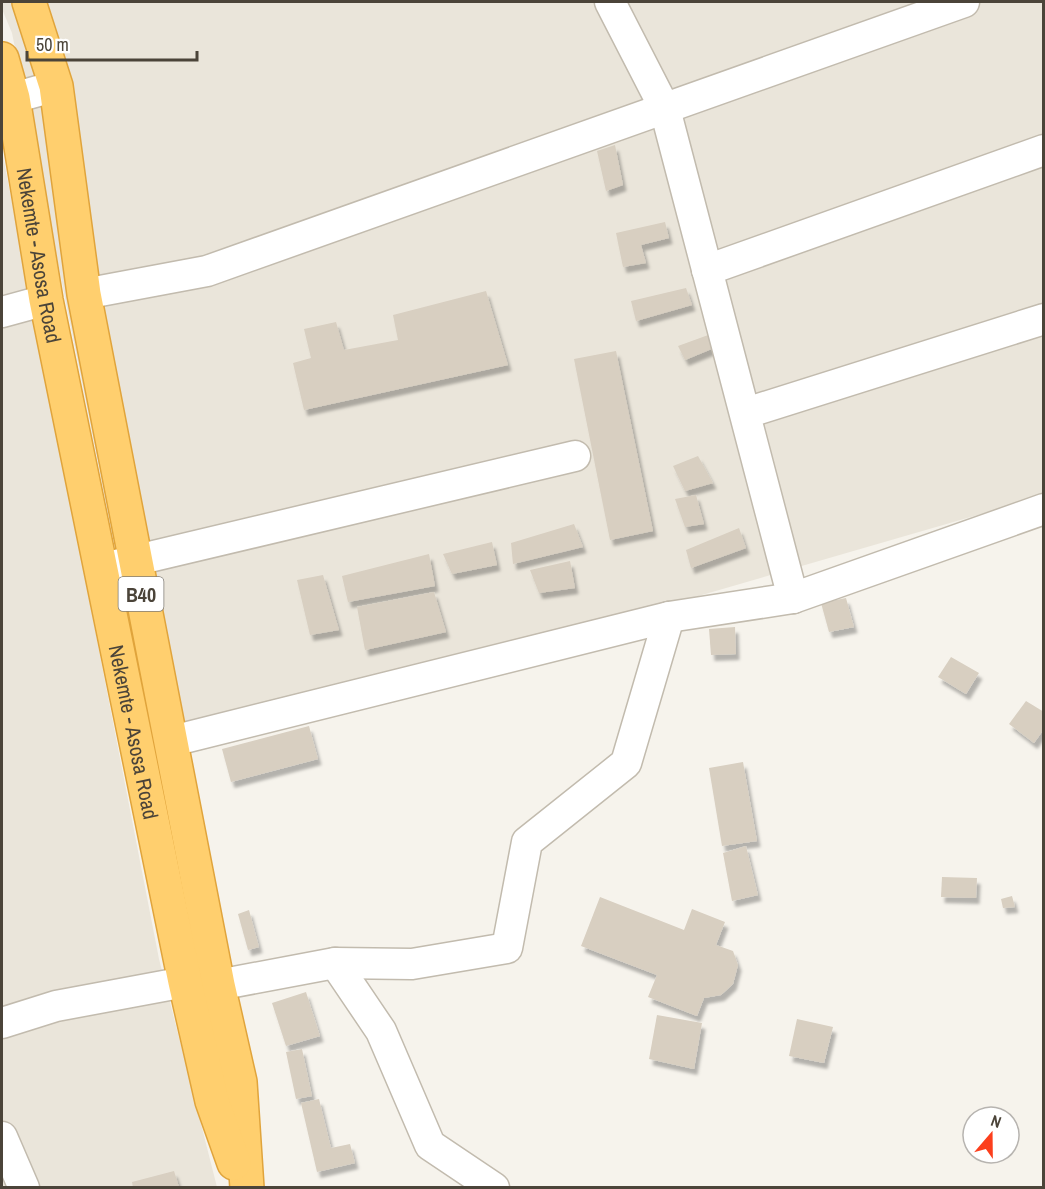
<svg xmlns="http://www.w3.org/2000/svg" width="1045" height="1189" font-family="'Archivo Narrow',sans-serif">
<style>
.residential{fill:#eae5da}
.building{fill:#d8cfc1;filter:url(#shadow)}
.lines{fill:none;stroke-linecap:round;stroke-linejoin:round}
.minor-casing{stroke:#c2bbae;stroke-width:33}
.highway-casing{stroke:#e0a43c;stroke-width:36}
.minor{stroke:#fff;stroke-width:30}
.highway{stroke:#ffcf6e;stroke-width:33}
.labels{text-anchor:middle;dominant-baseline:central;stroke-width:6;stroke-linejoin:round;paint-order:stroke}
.shield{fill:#fff;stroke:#817c74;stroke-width:1.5}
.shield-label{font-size:20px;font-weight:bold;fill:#4b4439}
.street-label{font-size:21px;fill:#4b4439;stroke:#fff}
</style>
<defs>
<filter id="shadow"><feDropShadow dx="3.5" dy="6" stdDeviation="1.5" flood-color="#0004"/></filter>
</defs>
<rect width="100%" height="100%" fill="#f6f3ec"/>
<!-- residential -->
<g class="residential">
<polygon points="2,2 1043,2 1043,496 306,710 153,737 12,33 2,9"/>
<polygon points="2,151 159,959 217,1187 2,1187"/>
</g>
<!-- building -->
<g class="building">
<polygon points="615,145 623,185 606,191 597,151"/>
<polygon points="665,222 669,238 641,245 646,263 623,267 616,233"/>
<polygon points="686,288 692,305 636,321 631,301"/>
<polygon points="486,291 508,365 304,410 293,363 311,358 304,329 336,322 344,350 398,340 393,315"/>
<polygon points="711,334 714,348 685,360 678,346"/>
<polygon points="616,351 653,531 610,540 574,359"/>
<polygon points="698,456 713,483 685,491 673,466"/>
<polygon points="696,495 704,524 685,527 675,499"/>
<polygon points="574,524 583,547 513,564 511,543"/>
<polygon points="739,528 746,548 691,568 686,550"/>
<polygon points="492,542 497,565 452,574 443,554"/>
<polygon points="429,554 435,586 348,602 342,576"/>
<polygon points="570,561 575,588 539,593 530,570"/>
<polygon points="323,575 339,630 310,635 297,580"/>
<polygon points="434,592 446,632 365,650 357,607"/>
<polygon points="846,598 854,627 829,632 821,603"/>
<polygon points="735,627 736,654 711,655 709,629"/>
<polygon points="951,657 979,673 966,694 938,677"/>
<polygon points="1026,701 1044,712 1044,729 1034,743 1009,724"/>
<polygon points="309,726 318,759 231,782 222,749"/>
<polygon points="743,762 757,841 722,846 709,768"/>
<polygon points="746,846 758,895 732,901 723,853"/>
<polygon points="942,877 977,878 976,898 941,897"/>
<polygon points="1012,896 1015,907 1003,908 1001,899"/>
<polygon points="600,897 684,930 692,909 725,922 716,945 733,951 738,965 733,984 721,995 704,998 697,1016 648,997 657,975 581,946"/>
<polygon points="249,910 259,947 248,950 238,914"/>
<polygon points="306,992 320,1036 286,1046 272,1003"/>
<polygon points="657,1015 702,1023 694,1069 649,1059"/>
<polygon points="797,1019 833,1027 824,1063 789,1056"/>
<polygon points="302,1049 312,1096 296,1099 286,1052"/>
<polygon points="319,1099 331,1148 350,1144 355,1163 317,1172 301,1103"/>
<polygon points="174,1171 179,1187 133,1188 132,1182"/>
</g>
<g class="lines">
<!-- minor casing -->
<g class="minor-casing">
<g id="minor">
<polyline points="610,2 665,109 793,598"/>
<polyline points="13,98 56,86"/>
<polyline points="707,270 1044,150"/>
<polyline points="84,294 207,271 964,2"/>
<polyline points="2,312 46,300"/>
<polyline points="746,413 1044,319"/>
<polyline points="103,568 575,456"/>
<polyline points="172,741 669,617 793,598 1044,509"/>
<polyline points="335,963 381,1031 430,1145 494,1188"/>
<polyline points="218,985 335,963 412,964 507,948 527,842 626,763 669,617"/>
<polyline points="2,1023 56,1006 185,982"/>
<polyline points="2,1137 24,1188"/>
</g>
</g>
<!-- highway casing -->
<g class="highway-casing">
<g id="highway">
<polyline points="29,2 56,86 84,294 218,985 240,1082 247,1188"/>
<path id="s1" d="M2 59 13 98 46 300 185 982 212 1101 234 1163"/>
</g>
</g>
<!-- minor -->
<use href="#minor" class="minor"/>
<!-- highway -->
<use href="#highway" class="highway"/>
</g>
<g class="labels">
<!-- shield labels -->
<rect class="shield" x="118.5" y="577" width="45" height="34" rx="4.5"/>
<g class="shield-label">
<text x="141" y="594">B40</text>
</g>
<!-- street labels -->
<g class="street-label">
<text stroke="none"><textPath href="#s1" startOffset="200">Nekemte - Asosa Road</textPath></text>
<text stroke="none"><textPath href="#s1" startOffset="686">Nekemte - Asosa Road</textPath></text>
</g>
</g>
<!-- border -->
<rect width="1045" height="1189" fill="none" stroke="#4b4439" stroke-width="6"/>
<!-- north arrow -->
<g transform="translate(991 1135) rotate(20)"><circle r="28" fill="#ffffff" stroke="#b7b4b0" stroke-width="1.5"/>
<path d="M0-4.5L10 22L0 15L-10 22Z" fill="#fc3f1d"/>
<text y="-9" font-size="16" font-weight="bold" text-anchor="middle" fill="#4b4439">N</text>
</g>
<!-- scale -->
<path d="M27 51v9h170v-9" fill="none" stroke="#4b4439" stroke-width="3"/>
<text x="36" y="51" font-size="18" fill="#4b4439" stroke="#ffffff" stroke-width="4.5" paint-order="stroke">50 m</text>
</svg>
